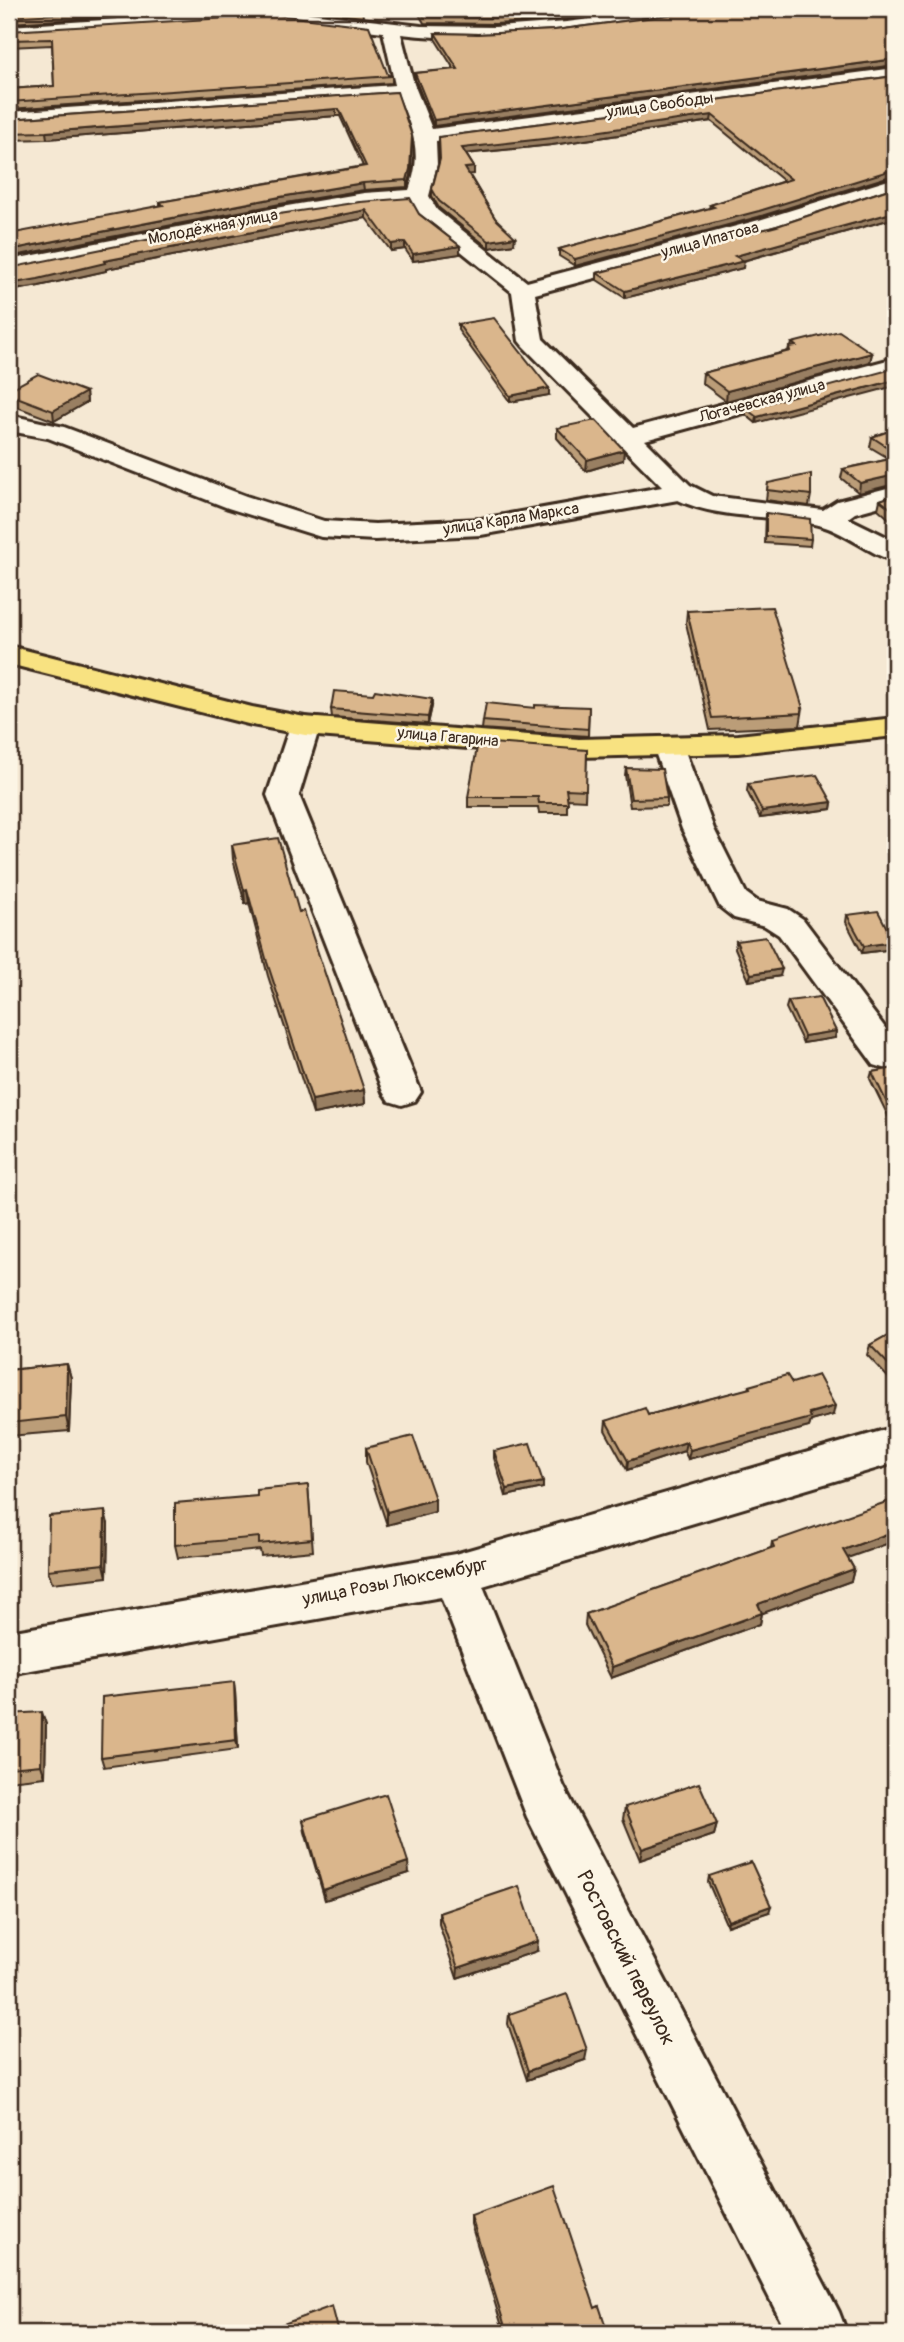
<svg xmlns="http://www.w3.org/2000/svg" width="904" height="2342" font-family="Pangolin,sans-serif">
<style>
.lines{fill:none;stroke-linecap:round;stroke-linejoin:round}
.minor-casing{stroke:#3b2a1e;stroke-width:6}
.major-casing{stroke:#3b2a1e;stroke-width:6}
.minor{fill:#fcf5e5;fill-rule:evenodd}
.major{fill:#f8e281;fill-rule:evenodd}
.wall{fill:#bb9d78;stroke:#3b2a1e;stroke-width:2}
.shaded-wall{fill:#997f62;stroke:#3b2a1e;stroke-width:2}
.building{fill:#dab68c;stroke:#3b2a1e;stroke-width:2}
.labels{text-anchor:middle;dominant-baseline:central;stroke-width:5;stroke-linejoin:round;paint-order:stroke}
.far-street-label{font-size:16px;fill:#3b2a1e;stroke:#fcf5e5}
.street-label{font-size:18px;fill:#3b2a1e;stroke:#fcf5e5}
.near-street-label{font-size:21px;fill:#3b2a1e;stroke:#fcf5e5}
</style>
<rect width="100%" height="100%" fill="#f5e8d3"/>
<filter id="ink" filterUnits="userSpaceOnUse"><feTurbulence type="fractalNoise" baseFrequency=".0143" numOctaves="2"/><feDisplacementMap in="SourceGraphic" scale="14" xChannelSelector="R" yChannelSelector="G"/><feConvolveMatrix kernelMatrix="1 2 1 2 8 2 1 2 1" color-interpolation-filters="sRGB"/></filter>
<g filter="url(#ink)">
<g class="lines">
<!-- minor casing -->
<g class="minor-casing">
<g id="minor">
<path d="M275 9 421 26 495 27 567 22 667 9H716L707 14C606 27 503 46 401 34L414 84 432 129 895 68V80L436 141 437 165 429 196 437 210 527 282 759 220 895 178V191L775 230 535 294 543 339 633 428 895 358V372L645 440 690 485 712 496 823 510 837 501 895 486V502L855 513 848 518 895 541V561C872 556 847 533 822 526 774 513 723 521 678 500L481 535 375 540 321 537 228 508 48 438 9 431V415L64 427 246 496 324 521 375 524 481 519 662 487 523 346 519 341 512 292 421 219 411 203C276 210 142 250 9 274V260L281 207 364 193 409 190C423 152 413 132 399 96L9 124V112L395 85 383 32 277 19 9 36V26Z"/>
<polygon points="305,717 316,720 320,726 299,795 421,1092 415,1101 402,1105 389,1101 383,1092 267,795 290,726 294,720"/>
<polygon points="668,737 679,739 683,746 714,829 746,893 757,901 788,909 803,919 895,1041 895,1066 887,1069 874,1065 779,935 765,926 734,918 720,907 682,829 653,746 657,739"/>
<polygon points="895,1427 895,1463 483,1586 564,1787 839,2312 847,2333 787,2333 527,1817 441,1597 9,1674 9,1632 455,1554"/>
</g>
</g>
<!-- major casing -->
<g class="major-casing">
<polygon id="major" points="9,646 252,707 305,717 579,739 738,735 895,718 895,736 738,753 579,757 305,735 252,725 9,664"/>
</g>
<!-- minor -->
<use href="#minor" class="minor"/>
<!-- major -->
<use href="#major" class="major"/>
</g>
<!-- wall -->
<g class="wall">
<polygon points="9,9 238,9 9,23"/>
<polygon points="295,9 362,9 363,17"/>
<polygon points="416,9 649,9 567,19 495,24 424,23"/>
<polygon points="895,9 895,66 434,126 415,79 415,73 454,69 435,39 435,33 478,34 555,30 708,10"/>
<polygon points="9,31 388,75 392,76 392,83 9,109 9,89 54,86 52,45 9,47"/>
<polygon points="895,76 895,176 894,175 758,217 575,266 559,256 559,249 709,208 710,205 784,181 711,121 552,145 466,154 474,167 474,174 469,174 495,218 514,244 489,248 439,208 432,196 432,189 439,160 439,137"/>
<polygon points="397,92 411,176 407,187 364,190 280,204 160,206 160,202 363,166 340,116 336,116 47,139 9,140 9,119"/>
<polygon points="895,187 895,218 743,261 743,268 625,298 597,280 597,273 777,226"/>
<polygon points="360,202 419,214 460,246 460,254 413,261 405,249 391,251 366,218 106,269 106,271 39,286 9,291"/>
<polygon points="458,324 549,395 510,402 458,330"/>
<polygon points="792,343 872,353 870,362 726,401 702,383 703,373 788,351 789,347 791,347"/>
<polygon points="895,372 756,423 746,415 746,409"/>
<polygon points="9,390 86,392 87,402 54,421 9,404"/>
<polygon points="557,428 624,450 623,460 586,471 557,438"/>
<polygon points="895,429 895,484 859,493 841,478 843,469 890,459 870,447 872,437"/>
<polygon points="768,483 811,495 809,506 766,500"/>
<polygon points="895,495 895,524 878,509 880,500"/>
<polygon points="766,513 811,539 810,546 765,543"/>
<polygon points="687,611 803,708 800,726 710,730 686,623"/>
<polygon points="432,706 428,724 332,717 331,709"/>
<polygon points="589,707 588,736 482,729 483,721 535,708"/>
<polygon points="587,750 585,800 567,799 567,813 539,813 538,807 468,807 468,797"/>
<polygon points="626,768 667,798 667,806 630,807 625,775"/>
<polygon points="748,784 832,802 831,809 760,818 747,791"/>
<polygon points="232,845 364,1090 365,1104 313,1114 268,976 249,903 245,904 233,859"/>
<polygon points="847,915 894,942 893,949 862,953 846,922"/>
<polygon points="736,941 780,976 749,981 735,948"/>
<polygon points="788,1001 836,1031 835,1038 803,1043 786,1008"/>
<polygon points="895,1068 895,1115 888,1116 870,1079 872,1072"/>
<polygon points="895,1331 895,1385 867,1355 870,1345"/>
<polygon points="67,1364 71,1378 69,1431 9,1436 9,1370"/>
<polygon points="792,1383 833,1415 811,1421 809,1427 688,1459 684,1451 627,1470 605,1430 606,1421 648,1415 748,1389 749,1386"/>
<polygon points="366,1448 435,1499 435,1512 387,1525 366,1462"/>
<polygon points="494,1451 543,1482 543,1488 506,1496 494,1458"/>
<polygon points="308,1485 313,1551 261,1556 260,1550 178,1558 175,1545 257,1496"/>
<polygon points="108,1524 107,1577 52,1583 48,1570"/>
<polygon points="772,1542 848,1558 854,1569 851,1581 762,1613 760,1624 611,1678 585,1625 586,1614 771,1548"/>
<polygon points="235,1691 238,1749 104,1767 101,1757"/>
<polygon points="9,1714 46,1724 45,1777 9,1781"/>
<polygon points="625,1807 717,1824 714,1835 640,1860 623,1819"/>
<polygon points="303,1820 409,1873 325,1900 305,1832"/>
<polygon points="709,1876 769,1912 727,1926 708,1882"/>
<polygon points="439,1913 537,1951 457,1978 439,1924"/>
<polygon points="509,2014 585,2060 527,2080 508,2024"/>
<polygon points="471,2216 595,2308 608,2333 504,2333 471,2224"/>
</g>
<!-- shaded-wall -->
<g class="shaded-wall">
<polygon points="602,9 649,9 567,19 567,13"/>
<polygon points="895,59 895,65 434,126 434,120"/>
<polygon points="336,109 336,116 47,139 46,132"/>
<polygon points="712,115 711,121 552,145 462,154 462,148"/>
<polygon points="412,143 411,176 407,187 407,180"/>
<polygon points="474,167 474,174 465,175 465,168"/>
<polygon points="895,169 894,175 758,217 575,266 575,259"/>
<polygon points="363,183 364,190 280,204 9,257 9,250 280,197"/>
<polygon points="366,210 366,218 106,269 106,271 39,286 9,291 9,284 104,261"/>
<polygon points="895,212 895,218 735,263 735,256"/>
<polygon points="515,237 514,244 489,248 489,241"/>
<polygon points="405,242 405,249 391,251 391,244"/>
<polygon points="460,246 460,254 413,261 413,254"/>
<polygon points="744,261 743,268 625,298 625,291"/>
<polygon points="872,353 870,362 726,401 727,391"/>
<polygon points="895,380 895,386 756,423 757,417"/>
<polygon points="549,388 549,395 510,402 510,396"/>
<polygon points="86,392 87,402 54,421 53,411"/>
<polygon points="624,450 623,460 586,471 587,460"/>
<polygon points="895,475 895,484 859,493 860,483"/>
<polygon points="432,699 432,706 428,724 428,717"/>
<polygon points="832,802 831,809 760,818 762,811"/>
<polygon points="247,889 249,903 245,904 244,890"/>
<polygon points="894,942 893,949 862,953 864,946"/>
<polygon points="782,969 780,976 749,981 751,974"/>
<polygon points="836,1031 835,1038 803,1043 804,1036"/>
<polygon points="364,1090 365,1104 313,1114 312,1100"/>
<polygon points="895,1108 895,1115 888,1116 890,1109"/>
<polygon points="67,1364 71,1378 69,1431 66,1417"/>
<polygon points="835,1406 833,1415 811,1421 809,1427 688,1459 690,1450"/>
<polygon points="686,1442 684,1451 627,1470 628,1461"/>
<polygon points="543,1482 543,1488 506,1496 507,1489"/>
<polygon points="435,1499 435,1512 387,1525 387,1512"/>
<polygon points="105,1511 108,1524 107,1577 104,1564"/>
<polygon points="895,1531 895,1541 839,1561 843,1550"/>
<polygon points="854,1569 851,1581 755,1616 758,1604"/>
<polygon points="762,1613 760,1624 611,1678 612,1667"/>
<polygon points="234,1682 235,1691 238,1749 236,1740"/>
<polygon points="42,1712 46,1724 45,1777 41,1765"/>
<polygon points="717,1824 714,1835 640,1860 642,1849"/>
<polygon points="408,1862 409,1873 325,1900 323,1890"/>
<polygon points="771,1906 769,1912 727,1926 728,1921"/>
<polygon points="538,1941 537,1951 457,1978 458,1968"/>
<polygon points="587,2050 585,2060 527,2080 528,2071"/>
</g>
<!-- building -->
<g class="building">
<polygon points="9,9 133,9 9,17"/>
<polygon points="419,9 602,9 567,13 495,18 424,17"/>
<polygon points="711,9 895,9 895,59 434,120 415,73 458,69 435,33 478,34 555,30 708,10"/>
<polygon points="277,15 369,26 388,75 392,76 9,102 9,89 54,86 52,39 9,40 9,31"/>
<polygon points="895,76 895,169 759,211 575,259 559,249 714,207 710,205 791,179 712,115 552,138 462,148 474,167 465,168 495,218 515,237 489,241 439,201 432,189 440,159 439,137"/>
<polygon points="397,92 412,136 410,169 407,180 363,183 280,197 9,250 9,234 163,205 160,202 366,166 339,109 336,109 46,132 9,133 9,119"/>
<polygon points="895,187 895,212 735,256 744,261 625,291 597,273 777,226"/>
<polygon points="410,198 419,214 460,246 413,254 405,242 391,244 366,210 104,261 105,263 38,279 9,284 9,268 259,217 360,202"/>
<polygon points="494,318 549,388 510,396 458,324"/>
<polygon points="839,331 872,353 727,391 703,373 790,351 789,347 796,346 792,343"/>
<polygon points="892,369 895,372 895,380 757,417 746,409"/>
<polygon points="38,374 86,392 53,411 9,394 9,390"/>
<polygon points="596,420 624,450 587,460 557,428"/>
<polygon points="895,429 895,452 872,437"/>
<polygon points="895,458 895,475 860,483 843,469"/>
<polygon points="811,474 811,495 767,490 768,483"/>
<polygon points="895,495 895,512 880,500"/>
<polygon points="766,513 810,519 811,539 766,536"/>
<polygon points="772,607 803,708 801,708 802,713 712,718 687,611"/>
<polygon points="375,690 432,699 428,717 331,709 334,691 373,694"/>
<polygon points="486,703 535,708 535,705 589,707 588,729 483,721"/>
<polygon points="478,742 587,750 586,790 566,789 568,803 539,803 538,797 468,797"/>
<polygon points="626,768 662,769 667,798 631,799"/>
<polygon points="817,775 832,802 762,811 748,784"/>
<polygon points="278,838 299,912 304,911 364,1090 312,1100 267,962 247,889 244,890 232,845"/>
<polygon points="878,911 894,942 864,946 847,915"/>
<polygon points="766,937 782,969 751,974 736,941"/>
<polygon points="819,997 836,1031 804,1036 788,1001"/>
<polygon points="895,1068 895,1108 890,1109 872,1072"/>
<polygon points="895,1331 895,1371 870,1345"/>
<polygon points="67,1364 66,1417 9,1423 9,1370"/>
<polygon points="787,1375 792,1383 818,1375 835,1406 809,1413 811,1418 690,1450 686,1442 628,1461 606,1421 645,1408 648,1415 750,1388 749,1386"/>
<polygon points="413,1436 435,1499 387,1512 366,1448"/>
<polygon points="530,1443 543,1482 507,1489 494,1451"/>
<polygon points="308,1485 312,1539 259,1544 259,1537 175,1545 175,1503 257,1496 257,1490"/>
<polygon points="895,1499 895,1531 843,1550 854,1569 758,1604 762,1613 612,1667 586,1614 774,1547 772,1542"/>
<polygon points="105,1511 104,1564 48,1570 49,1516"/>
<polygon points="234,1682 236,1740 101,1757 102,1697"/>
<polygon points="42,1712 41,1765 9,1768 9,1714"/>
<polygon points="699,1783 717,1824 642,1849 625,1807"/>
<polygon points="386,1794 408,1862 323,1890 303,1820"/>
<polygon points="751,1862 771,1906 728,1921 709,1876"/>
<polygon points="519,1886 538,1941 458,1968 439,1913"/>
<polygon points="567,1994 587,2050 528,2071 509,2014"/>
<polygon points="554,2186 595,2308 599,2306 608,2333 507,2333 471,2216"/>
<polygon points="332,2306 339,2333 271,2333 270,2329"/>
</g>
</g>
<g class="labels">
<!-- far-street labels -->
<g class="far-street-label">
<text transform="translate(660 105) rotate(-8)">улица Свободы</text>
<text transform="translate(213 227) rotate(-11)">Молодёжная улица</text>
<text transform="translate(710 240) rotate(-15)">улица Ипатова</text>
<text transform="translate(762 401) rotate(-15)">Логачевская улица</text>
<text transform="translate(511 519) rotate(-9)">улица Карла Маркса</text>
<text transform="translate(448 737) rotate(5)">улица Гагарина</text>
</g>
<!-- street labels -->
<g class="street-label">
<text transform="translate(395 1582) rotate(-11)">улица Розы Люксембург</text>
</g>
<!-- near-street labels -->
<g class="near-street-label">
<text transform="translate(626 1958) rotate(63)">Ростовский переулок</text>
</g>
</g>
<!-- margin -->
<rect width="904" height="2342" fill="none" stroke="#fcf5e5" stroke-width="35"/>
<rect x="18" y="18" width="869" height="2307" fill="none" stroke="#3b2a1e" stroke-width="2.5" filter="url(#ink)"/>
</svg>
